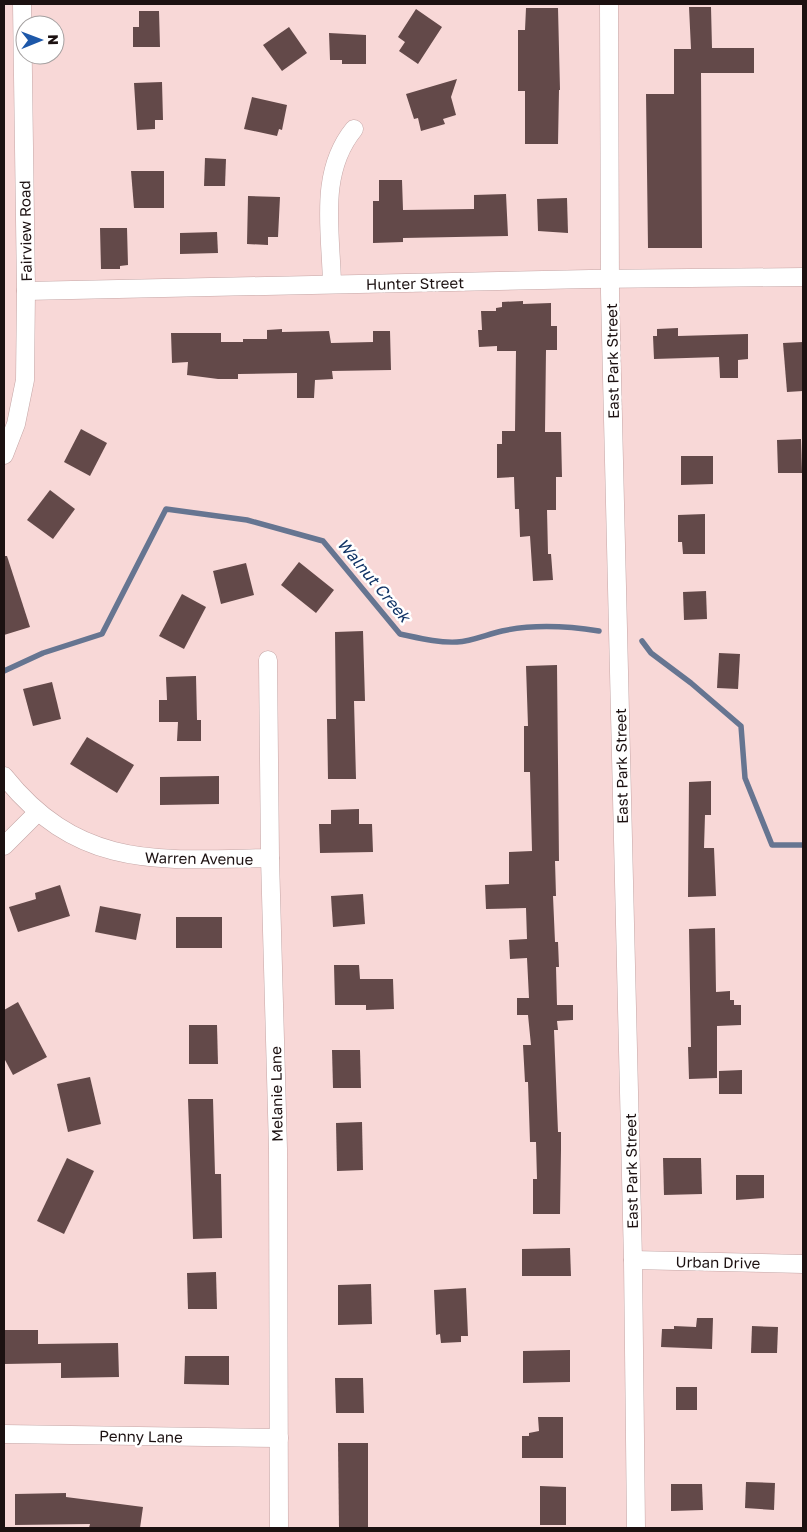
<svg xmlns="http://www.w3.org/2000/svg" width="807" height="1532" font-family="'Golos Text',sans-serif">
<style>
.lines{fill:none;stroke-linecap:round;stroke-linejoin:round}
.stream{stroke:#667591;stroke-width:5.5}
.building{fill:#634949}
.street-casing{stroke:#c5a6a6;stroke-width:19}
.street{stroke:#fff;stroke-width:18}
.labels{text-anchor:middle;dominant-baseline:central;stroke-width:5;stroke-linejoin:round;paint-order:stroke}
.street-label{font-size:15px;fill:#1c1111;stroke:#fff}
.water-label{font-size:16px;font-style:italic;fill:#113466;stroke:#fff}
</style>
<rect width="100%" height="100%" fill="#f8d8d7"/>
<g class="lines">
<!-- stream -->
<g class="stream">
<polyline points="642,641 651,653 691,683 741,726 745,778 772,845 803,845"/>
<path d="M4 671 43 653 102 634 166 509 247 520 323 541 400 634C419 638 438 643 457 642 472 641 488 634 502 631 534 624 567 626 599 631"/>
</g>
</g>
<!-- building -->
<g class="building">
<polygon points="689,7 711,7 712,48 754,48 754,73 701,73 702,248 648,248 646,94 674,94 674,49 691,49"/>
<polygon points="526,8 558,8 560,90 559,90 558,144 525,144 525,91 518,91 518,30 525,30"/>
<polygon points="416,9 442,27 418,64 399,51 405,42 398,37"/>
<polygon points="139,11 159,11 160,47 133,47 133,27 139,27"/>
<polygon points="289,27 307,53 282,71 263,45"/>
<polygon points="329,33 366,35 366,64 342,64 342,60 330,60"/>
<polygon points="457,79 451,97 456,115 443,119 445,124 421,131 418,118 414,119 406,94"/>
<polygon points="162,82 163,120 155,120 155,129 137,130 134,83"/>
<polygon points="252,97 287,105 282,130 279,129 277,136 244,129"/>
<polygon points="205,158 226,159 225,186 204,186"/>
<polygon points="131,171 164,171 164,208 134,208"/>
<polygon points="379,180 402,180 403,210 474,209 474,195 506,194 508,236 403,238 403,242 373,243 373,201 379,201"/>
<polygon points="248,196 280,197 278,237 268,237 268,245 247,244"/>
<polygon points="567,198 568,233 538,231 537,199"/>
<polygon points="100,228 127,228 128,265 120,266 120,269 101,269"/>
<polygon points="217,232 218,253 180,254 180,233"/>
<polygon points="523,301 523,304 551,303 551,326 557,326 557,350 546,350 545,432 561,432 562,477 556,477 556,510 547,510 548,554 551,554 553,580 533,581 530,536 520,537 519,509 515,509 514,477 497,478 497,444 502,444 502,431 515,431 516,351 497,351 497,346 479,347 478,330 482,330 481,311 496,311 496,308 502,307 502,302"/>
<polygon points="678,328 678,336 748,334 748,359 738,360 738,378 720,378 719,357 654,359 653,336 657,336 657,329"/>
<polygon points="282,329 282,332 329,331 331,343 373,342 373,331 390,331 391,370 332,371 333,379 315,380 314,398 297,398 297,373 238,374 238,379 218,379 187,375 188,362 172,363 171,333 221,333 221,342 243,342 243,339 267,339 267,330"/>
<polygon points="803,342 803,391 787,392 783,343"/>
<polygon points="81,429 107,443 90,476 64,462"/>
<polygon points="801,439 802,473 778,473 777,440"/>
<polygon points="681,456 713,456 713,484 681,485"/>
<polygon points="50,490 75,509 53,539 27,520"/>
<polygon points="705,514 705,554 683,554 682,542 678,542 678,515"/>
<polygon points="4,556 7,556 30,627 4,635"/>
<polygon points="299,562 334,590 316,613 281,585"/>
<polygon points="246,563 254,595 221,604 213,571"/>
<polygon points="706,591 707,619 684,620 683,592"/>
<polygon points="182,594 206,607 184,649 159,636"/>
<polygon points="363,631 365,701 354,701 356,779 328,779 327,719 336,719 335,632"/>
<polygon points="719,653 740,654 738,689 717,688"/>
<polygon points="557,665 559,861 555,861 556,896 553,896 555,942 558,942 559,967 556,967 557,1005 573,1005 573,1020 557,1021 558,1030 554,1030 558,1132 561,1132 561,1150 560,1214 533,1214 533,1179 537,1179 536,1142 530,1142 528,1082 525,1082 523,1045 531,1045 528,1015 517,1015 517,998 529,998 527,958 510,959 509,940 527,939 526,908 486,909 485,885 509,884 509,852 532,851 530,772 524,772 524,726 528,726 526,666"/>
<polygon points="196,676 197,720 201,720 201,741 177,741 178,722 159,722 159,700 167,700 166,677"/>
<polygon points="52,682 61,719 33,726 23,689"/>
<polygon points="87,737 134,765 117,793 70,764"/>
<polygon points="219,776 219,804 160,805 160,777"/>
<polygon points="711,781 711,815 705,815 704,848 714,848 716,896 688,897 689,782"/>
<polygon points="359,809 359,824 372,824 373,852 320,853 319,824 331,824 331,810"/>
<polygon points="60,885 70,916 18,932 9,907 36,899 35,893"/>
<polygon points="363,894 365,924 333,927 331,896"/>
<polygon points="100,906 141,914 136,940 95,932"/>
<rect x="176" y="917" width="46" height="31"/>
<polygon points="715,928 716,992 730,991 730,1000 734,1000 734,1005 741,1005 741,1025 717,1026 717,1078 689,1079 688,1047 691,1047 689,929"/>
<polygon points="334,965 359,965 360,979 393,979 394,1009 366,1010 366,1005 335,1005"/>
<polygon points="18,1002 47,1057 13,1075 4,1058 4,1010"/>
<polygon points="189,1025 217,1025 218,1064 189,1064"/>
<polygon points="332,1050 360,1050 361,1088 333,1088"/>
<polygon points="742,1070 742,1094 719,1094 719,1071"/>
<polygon points="90,1077 101,1124 68,1132 57,1084"/>
<polygon points="188,1099 213,1099 215,1174 221,1174 222,1238 193,1239"/>
<polygon points="362,1122 363,1170 337,1171 336,1123"/>
<polygon points="67,1158 94,1171 64,1234 37,1221"/>
<polygon points="663,1158 701,1158 702,1194 664,1195"/>
<polygon points="736,1175 764,1175 764,1198 736,1200"/>
<polygon points="570,1248 571,1276 522,1276 522,1249"/>
<polygon points="216,1272 217,1309 188,1309 187,1273"/>
<polygon points="371,1284 372,1324 338,1325 338,1285"/>
<polygon points="466,1288 468,1336 461,1336 461,1342 441,1343 440,1334 436,1335 434,1290"/>
<polygon points="697,1318 713,1318 712,1349 661,1347 662,1329 674,1329 674,1326 696,1327"/>
<polygon points="752,1326 778,1327 777,1353 751,1353"/>
<polygon points="4,1330 38,1330 38,1344 118,1343 119,1377 61,1378 61,1363 4,1364"/>
<polygon points="570,1350 570,1382 523,1383 523,1351"/>
<polygon points="185,1356 229,1356 229,1385 184,1384"/>
<polygon points="335,1378 363,1378 364,1413 336,1413"/>
<rect x="676" y="1387" width="21" height="23"/>
<polygon points="538,1417 563,1417 563,1458 522,1458 522,1436 529,1436 529,1433 539,1431"/>
<polygon points="338,1443 368,1443 368,1528 339,1528"/>
<polygon points="746,1482 775,1483 774,1510 745,1508"/>
<polygon points="671,1484 702,1484 703,1510 671,1511"/>
<polygon points="540,1486 566,1487 566,1525 540,1525"/>
<polygon points="66,1493 66,1497 143,1507 140,1528 89,1528 90,1524 15,1525 15,1494"/>
</g>
<g class="lines">
<!-- street casing -->
<g class="street-casing">
<g id="street">
<polyline points="609,4 610,293 633,1260 636,1528"/>
<path d="M332 284C331 231 318 173 354 129"/>
<polyline points="26,291 590,279 803,277"/>
<polyline points="4,455 16,424 25,380 26,291 22,4"/>
<polyline points="268,660 270,858 278,1149 279,1528"/>
<path d="M4 776C80 871 161 860 270 858"/>
<polyline points="4,846 38,812"/>
<polyline points="633,1260 803,1264"/>
<polyline points="4,1434 279,1438"/>
</g>
</g>
<!-- street -->
<use href="#street" class="street"/>
</g>
<g class="labels">
<!-- street labels -->
<g class="street-label">
<text transform="translate(25 231) rotate(-91)">Fairview Road</text>
<text transform="translate(415 283) rotate(-1)">Hunter Street</text>
<text transform="translate(612 361) rotate(-91)">East Park Street</text>
<text transform="translate(621 766) rotate(-91)">East Park Street</text>
<text transform="translate(199 858) rotate(1)">Warren Avenue</text>
<text transform="translate(276 1094) rotate(-91)">Melanie Lane</text>
<text transform="translate(631 1171) rotate(-91)">East Park Street</text>
<text transform="translate(718 1262) rotate(1)">Urban Drive</text>
<text transform="translate(141 1436) rotate(1)">Penny Lane</text>
</g>
<!-- water labels -->
<g class="water-label">
<text transform="translate(374 580) rotate(50)">Walnut Creek</text>
</g>
</g>
<!-- border -->
<rect width="807" height="1532" fill="none" stroke="#1c1111" stroke-width="10"/>
<!-- north arrow -->
<g transform="translate(40 40) rotate(89)"><circle r="24" fill="#ffffff" stroke="#a4a0a0"/>
<path d="M0-4L9 19L0 12L-9 19Z" fill="#1d58a9"/>
<text y="-8" font-size="14" font-weight="bold" text-anchor="middle" fill="#1c1111">N</text>
</g>
</svg>
